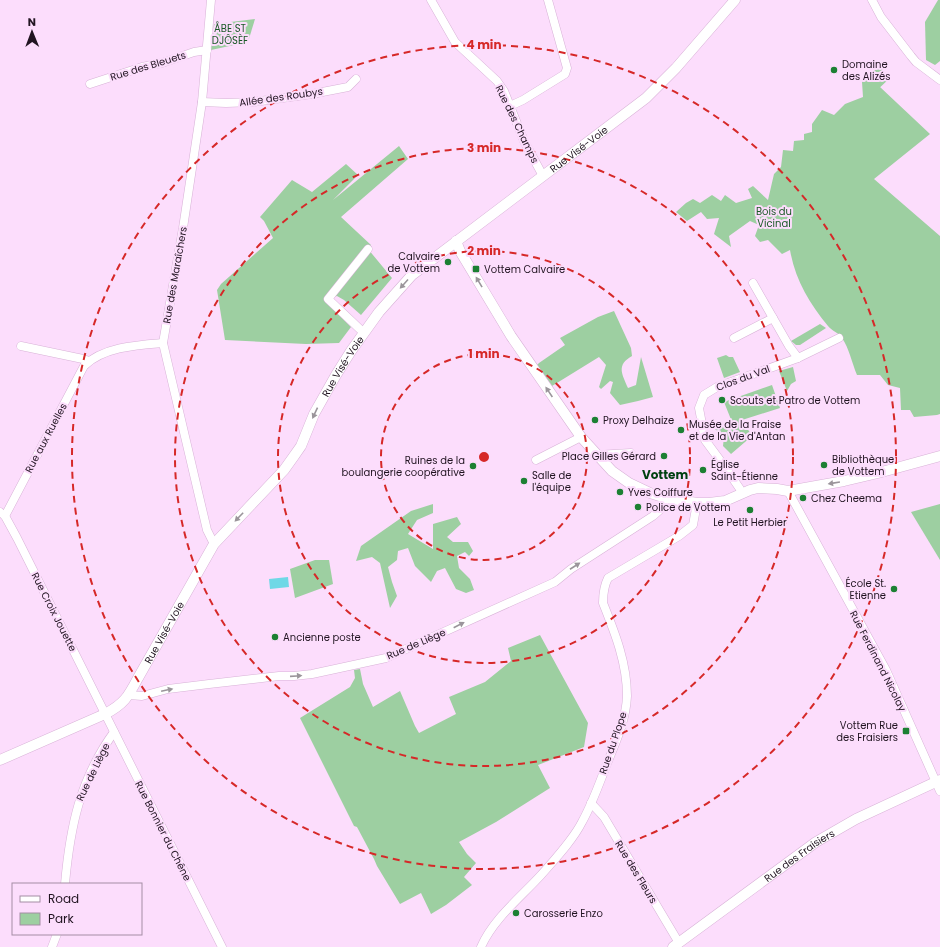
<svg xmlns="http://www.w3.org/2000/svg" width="940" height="947" font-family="Poppins,sans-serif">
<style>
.green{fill:#9dcfa1}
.water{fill:#6fd8e6}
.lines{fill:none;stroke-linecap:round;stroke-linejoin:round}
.minor-casing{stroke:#d8b2d7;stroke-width:9}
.tertiary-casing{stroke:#d8b2d7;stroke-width:11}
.minor{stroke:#fff;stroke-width:8}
.tertiary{stroke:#fff;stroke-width:10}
.oneway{fill:#9b959b}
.ring{fill:none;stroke:#d62828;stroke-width:2;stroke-dasharray:7 5}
.poi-dot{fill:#1c8033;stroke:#fcddfc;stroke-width:1.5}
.labels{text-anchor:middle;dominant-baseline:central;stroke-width:4;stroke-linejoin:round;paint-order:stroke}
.park-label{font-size:10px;fill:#1a5926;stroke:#fcddfc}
.poi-label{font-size:10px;fill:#211421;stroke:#fcddfc;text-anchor:start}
.street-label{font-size:10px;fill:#211421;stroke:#fcddfc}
.quarter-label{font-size:12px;font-weight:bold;fill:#004211;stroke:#fcddfc}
.centre{fill:#d62828;stroke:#fcddfc;stroke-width:2}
.ring-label{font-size:12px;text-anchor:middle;font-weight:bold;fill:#d62828;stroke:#fcddfc;stroke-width:4;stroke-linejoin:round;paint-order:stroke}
</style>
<rect width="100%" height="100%" fill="#fcddfc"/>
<!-- green -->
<g class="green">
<polygon points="938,0 940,0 940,61 935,65 926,60 925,22"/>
<polygon points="255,19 248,42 211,50 214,24"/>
<path d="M879 66 890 78 875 92 880 87 930 134 874 179 940 236V414L937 415 914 417 910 410H901L900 388 888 385 880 375H857C852 363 849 348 842 338 839 333 832 331 828 326 809 303 795 279 790 250L782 254 768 240 760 242 755 236 759 225 750 221 729 236 731 247 714 234 719 218 707 219 701 212 687 221 676 212 686 203 693 199 700 203 712 195 721 201 725 195 736 203 752 198 748 189 753 186 768 200 774 174 781 167 783 150 793 151 794 141 804 140V134L812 132V124L822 110 834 115 845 104 863 97 862 82Z"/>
<polygon points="399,146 408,159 341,217 371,245 368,249 392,278 361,315 344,300 337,296 328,299 327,303 351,327 339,343 306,344 225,340 217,290 221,284 273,238 264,221 260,217 292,180 312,192 346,164 358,175 333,200"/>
<path d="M614 311 631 348 632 356C616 365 622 374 628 388L636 385 641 357 653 397 638 401 620 405 610 393 613 382 610 381 601 389 599 387 606 365 599 357 552 386 537 365 539 363 565 345 560 338 598 317Z"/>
<polygon points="820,324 826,328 800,345 796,345 791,341"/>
<polygon points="726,355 729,357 733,357 740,372 724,378 717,358"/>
<polygon points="793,367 796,381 791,384 787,391 779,371"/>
<polygon points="772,385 780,408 742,420 752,436 731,454 723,446 724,437 715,429 732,422 724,402"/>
<polygon points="433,504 433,513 417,520 408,534 433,549 433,524 457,517 461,524 447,537 453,542 468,542 473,551 469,556 465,552 457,556 459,568 470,579 474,590 466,593 456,589 445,568 437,571 431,582 415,566 408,548 398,551 397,560 388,567 392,582 397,596 390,608 380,563 372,557 356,561 361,546 411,511"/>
<polygon points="940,504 940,560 911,512"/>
<polygon points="315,560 329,560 333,584 295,598 290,569"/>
<polygon points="540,635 588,723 584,747 538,765 550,788 496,822 459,842 467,854 476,863 464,877 472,885 446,905 431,914 421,893 400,904 377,866 374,859 357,827 354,826 300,718 350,687 355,678 354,670 360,669 363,684 373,707 400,691 415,726 419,733 456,714 449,697 485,682 511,661 508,648"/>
</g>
<!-- water -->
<polygon class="water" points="288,577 289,587 270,589 269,579"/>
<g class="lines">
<!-- minor casing -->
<g class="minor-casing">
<g id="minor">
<polyline points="211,0 202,102 183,228 163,343 207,530 214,544"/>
<polyline points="431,0 455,42 497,81 504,91 524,141 543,176"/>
<polyline points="872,0 881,17 911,56 916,62 940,80"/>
<polyline points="90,84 142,67 162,63 194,52 207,50"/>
<polyline points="202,102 226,103 253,102 312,94 348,87 356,79"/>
<polyline points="510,106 523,100 565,74 567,68 548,0"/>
<polyline points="753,283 789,346 798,358"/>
<polyline points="364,333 328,299 368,249"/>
<polyline points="734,338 773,318"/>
<polyline points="21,346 83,359 89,361"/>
<polyline points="596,455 631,453"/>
<polyline points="536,460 581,437"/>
<polyline points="788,491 886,670 940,791"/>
<polyline points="741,494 740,489 725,467 705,440 699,408 704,395 717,387 798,358 839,338"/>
<polyline points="0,512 5,516 17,538 222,947"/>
<path d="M5 516 84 366C103 347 137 345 163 343"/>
<polyline points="129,695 142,696 168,689 209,684 279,676 294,676 312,674 386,658 555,582 571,569 653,516 662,508 666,498"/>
<polyline points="591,803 604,817 679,943"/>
<path d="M65 884C70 827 80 779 114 732"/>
<polyline points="52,947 57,934"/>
<path d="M481 947C493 919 521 897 541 875 555 859 573 840 582 822 592 804 599 785 606 766 615 744 626 721 627 696 627 663 615 633 603 603 603 594 604 586 608 578L679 536 693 525 697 503"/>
</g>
</g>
<!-- tertiary casing -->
<g class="tertiary-casing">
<g id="tertiary">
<polyline points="456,241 460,251 511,336 581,437 612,471 629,483 650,493 666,498 697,503 709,503 725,501 750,490 758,488 777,489 788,491 844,481 878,473 940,456"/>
<path id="s1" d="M0 760 105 714C124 704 128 697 138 678L214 544 284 470 294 456 301 446 314 414 336 375 351 351 379 312 412 275 646 98 676 68 735 0"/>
<path id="s2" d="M673 947 816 842 856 819 940 780"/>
</g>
</g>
<!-- minor -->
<use href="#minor" class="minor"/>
<!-- tertiary -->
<use href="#tertiary" class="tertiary"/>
</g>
<!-- one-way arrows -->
<defs><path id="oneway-solid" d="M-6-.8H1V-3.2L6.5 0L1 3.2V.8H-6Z"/></defs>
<g class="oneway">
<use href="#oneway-solid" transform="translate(479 282) rotate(-121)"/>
<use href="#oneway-solid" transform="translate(404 284) rotate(132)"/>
<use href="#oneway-solid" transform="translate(549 392) rotate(-124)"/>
<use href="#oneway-solid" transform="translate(315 413) rotate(115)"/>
<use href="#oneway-solid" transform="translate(834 483) rotate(171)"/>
<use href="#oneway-solid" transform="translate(239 517) rotate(134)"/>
<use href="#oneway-solid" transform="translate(575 566) rotate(-33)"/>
<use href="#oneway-solid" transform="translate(459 625) rotate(-27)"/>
<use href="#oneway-solid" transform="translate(296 676) rotate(-4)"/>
<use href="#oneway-solid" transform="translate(167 690) rotate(-12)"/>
</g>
<!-- distance rings -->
<g class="ring">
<circle cx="484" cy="457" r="103"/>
<circle cx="484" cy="457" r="206"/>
<circle cx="484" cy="457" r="309"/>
<circle cx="484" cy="457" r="412"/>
</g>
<!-- markers -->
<g class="poi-dot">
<circle cx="834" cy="70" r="4"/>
<circle cx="448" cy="262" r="4"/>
<rect x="472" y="265" width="8" height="8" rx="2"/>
<circle cx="722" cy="400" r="4"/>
<circle cx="595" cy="420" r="4"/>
<circle cx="681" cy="430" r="4"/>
<circle cx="664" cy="456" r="4"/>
<circle cx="824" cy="465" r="4"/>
<circle cx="473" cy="466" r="4"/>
<circle cx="703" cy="470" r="4"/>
<circle cx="524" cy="481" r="4"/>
<circle cx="620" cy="492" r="4"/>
<circle cx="803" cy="498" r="4"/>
<circle cx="638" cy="507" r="4"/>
<circle cx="750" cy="510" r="4"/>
<circle cx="894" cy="589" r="4"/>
<circle cx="275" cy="637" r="4"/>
<rect x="902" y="727" width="8" height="8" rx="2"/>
<circle cx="516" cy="913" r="4"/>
</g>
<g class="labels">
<!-- park labels -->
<g class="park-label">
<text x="230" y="28">ÅBE ST<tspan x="230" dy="12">DJÔSÈF</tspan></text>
<text x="774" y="211">Bois du<tspan x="774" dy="12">Vicinal</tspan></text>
</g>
<!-- poi labels -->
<g class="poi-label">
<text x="842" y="64">Domaine<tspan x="842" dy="12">des Alizés</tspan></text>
<text x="440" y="256" text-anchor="end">Calvaire<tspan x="440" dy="12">de Vottem</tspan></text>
<text x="484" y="269">Vottem Calvaire</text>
<text x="730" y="400">Scouts et Patro de Vottem</text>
<text x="603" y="420">Proxy Delhaize</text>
<text x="689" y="424">Musée de la Fraise<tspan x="689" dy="12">et de la Vie d'Antan</tspan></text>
<text x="656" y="456" text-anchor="end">Place Gilles Gérard</text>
<text x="832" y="459">Bibliothèque<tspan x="832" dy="12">de Vottem</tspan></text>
<text x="465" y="460" text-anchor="end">Ruines de la<tspan x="465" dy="12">boulangerie coopérative</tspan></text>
<text x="711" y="464">Église<tspan x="711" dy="12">Saint-Étienne</tspan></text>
<text x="532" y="475">Salle de<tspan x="532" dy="12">l'équipe</tspan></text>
<text x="628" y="492">Yves Coiffure</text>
<text x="811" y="498">Chez Cheema</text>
<text x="646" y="507">Police de Vottem</text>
<text x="750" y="522" text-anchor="middle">Le Petit Herbier</text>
<text x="886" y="583" text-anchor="end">École St.<tspan x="886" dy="12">Etienne</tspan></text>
<text x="283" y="637">Ancienne poste</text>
<text x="898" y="725" text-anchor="end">Vottem Rue<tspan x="898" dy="12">des Fraisiers</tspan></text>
<text x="524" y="913">Carosserie Enzo</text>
</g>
<!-- street labels -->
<g class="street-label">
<text transform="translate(148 66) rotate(-17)">Rue des Bleuets</text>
<text transform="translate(281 97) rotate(-8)">Allée des Roubys</text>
<text transform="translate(517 124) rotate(64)">Rue des Champs</text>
<text stroke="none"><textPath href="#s1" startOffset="864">Rue Visé-Voie</textPath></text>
<text transform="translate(175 275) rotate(-80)">Rue des Maraîchers</text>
<text stroke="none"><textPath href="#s1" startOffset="540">Rue Visé-Voie</textPath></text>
<text transform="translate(743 378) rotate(-20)">Clos du Val</text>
<text transform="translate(46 438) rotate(-62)">Rue aux Ruelles</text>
<text transform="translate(54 612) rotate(63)">Rue Croix Jouette</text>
<text stroke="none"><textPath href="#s1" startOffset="217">Rue Visé-Voie</textPath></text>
<text transform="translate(416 644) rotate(-23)">Rue de Liège</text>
<text transform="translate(878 661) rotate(63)">Rue Ferdinand Nicolay</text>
<text transform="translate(613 743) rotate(-71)">Rue du Plope</text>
<text transform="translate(93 772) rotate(-64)">Rue de Liège</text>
<text transform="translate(163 831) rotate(63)">Rue Bonnier du Chêne</text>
<text stroke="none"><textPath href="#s2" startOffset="156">Rue des Fraisiers</textPath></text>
<text transform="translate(636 872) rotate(59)">Rue des Fleurs</text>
</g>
<!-- quarter labels -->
<g class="quarter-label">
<text x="665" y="474">Vottem</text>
</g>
</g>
<circle cx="484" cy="457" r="6" class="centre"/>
<g class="ring-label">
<text x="484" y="49">4 min</text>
<text x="484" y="152">3 min</text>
<text x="484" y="255">2 min</text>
<text x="484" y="358">1 min</text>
</g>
<!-- legend -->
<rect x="12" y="883" width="130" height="52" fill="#fcddfc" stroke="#a48da4"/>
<rect x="20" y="896" width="20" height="6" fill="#ffffff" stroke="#a48da4"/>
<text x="48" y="903" font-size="12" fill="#211421">Road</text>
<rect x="20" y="913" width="20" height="12" fill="#9dcfa1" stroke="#a48da4"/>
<text x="48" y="923" font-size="12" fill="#211421">Park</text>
<!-- north arrow -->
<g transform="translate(32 32) rotate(359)" stroke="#fcddfc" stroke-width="3" paint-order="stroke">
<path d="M0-3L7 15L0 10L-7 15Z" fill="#211421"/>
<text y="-6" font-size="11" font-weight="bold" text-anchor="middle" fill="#211421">N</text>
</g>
</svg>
